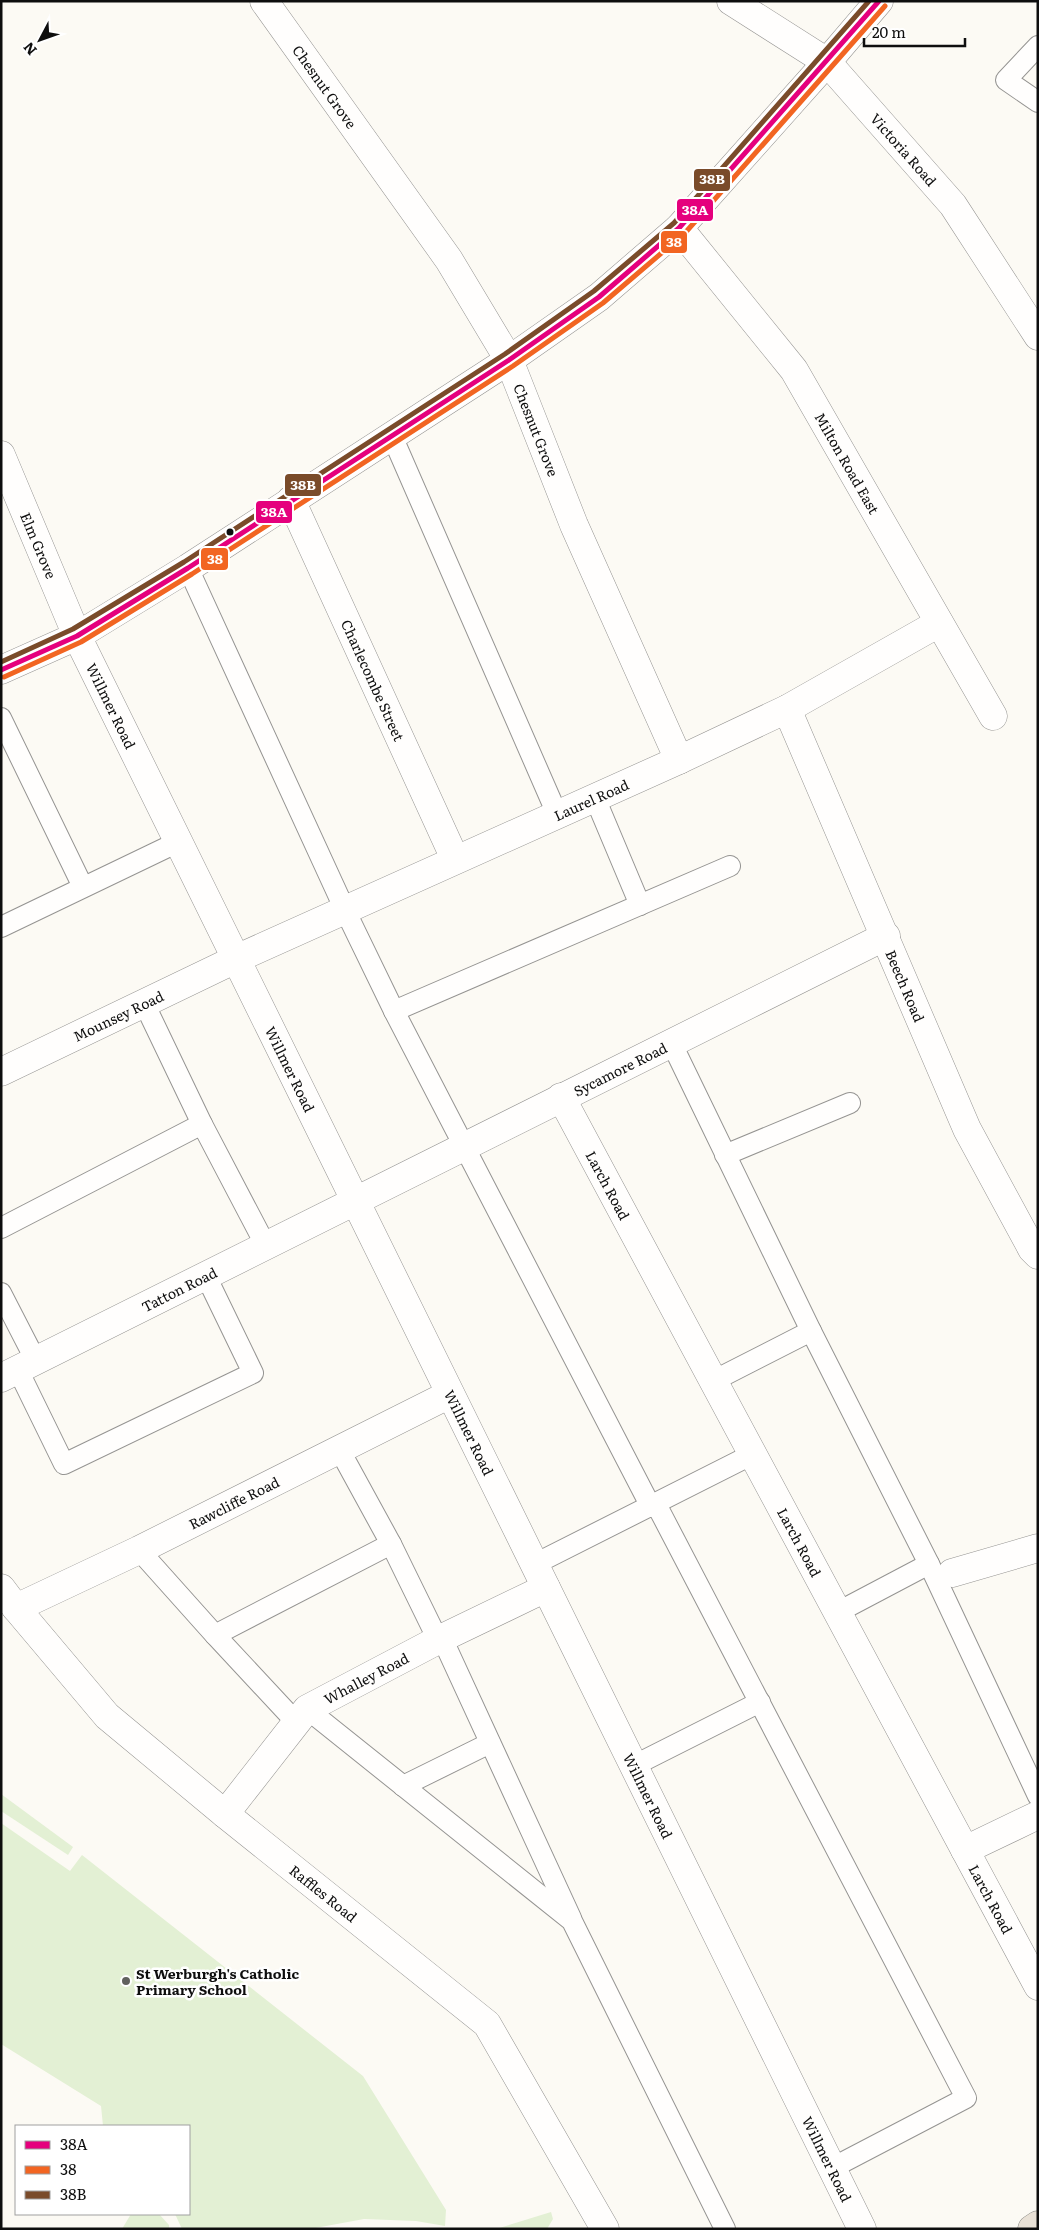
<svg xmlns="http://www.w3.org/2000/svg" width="1039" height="2230" font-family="Literata,serif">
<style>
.green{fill:#e3f0d4}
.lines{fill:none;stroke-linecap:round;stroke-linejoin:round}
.lane-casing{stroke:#959492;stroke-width:22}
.street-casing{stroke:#959492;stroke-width:29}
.highway-casing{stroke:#82827f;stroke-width:29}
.lane{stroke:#fffefd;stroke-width:20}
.street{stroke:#fffefd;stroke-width:28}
.highway{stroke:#e9e1d6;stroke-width:28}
.bus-1-casing{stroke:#fff;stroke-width:9}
.bus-2-casing{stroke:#fff;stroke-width:9}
.bus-3-casing{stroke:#fff;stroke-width:9}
.bus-1{stroke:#e5007d;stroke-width:5}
.bus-2{stroke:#f26522;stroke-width:5}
.bus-3{stroke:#7a4b2a;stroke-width:5}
.bus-dot{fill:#0e0e0e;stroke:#fff;stroke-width:2}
.poi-dot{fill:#61615e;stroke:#fff;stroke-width:2}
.labels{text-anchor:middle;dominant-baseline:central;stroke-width:5;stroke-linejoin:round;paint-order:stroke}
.street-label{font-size:14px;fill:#0e0e0e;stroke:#fff}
.poi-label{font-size:14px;font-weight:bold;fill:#0e0e0e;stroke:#fff;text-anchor:start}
.line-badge{stroke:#fff;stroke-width:2}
.badge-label{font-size:14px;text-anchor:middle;font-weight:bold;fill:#fff}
</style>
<rect width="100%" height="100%" fill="#fcfaf4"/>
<!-- green -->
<g class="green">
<polygon points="1,1794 73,1847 68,1855 1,1811"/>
<polygon points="1,1823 70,1871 82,1855 363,2076 446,2210 445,2226 416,2221 364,2219 310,2229 182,2229 175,2214 189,2214 189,2126 103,2126 101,2106 1,2044"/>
<polygon points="551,2212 553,2219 547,2229 496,2229"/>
<polygon points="131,2214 159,2214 169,2225 169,2229 122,2229"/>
</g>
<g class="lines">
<!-- lane casing -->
<g class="lane-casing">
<g id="lane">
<polyline points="1038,46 1006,80 1038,102"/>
<polyline points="392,436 557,814"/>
<polyline points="188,568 345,910 394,1011 651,1507"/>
<polyline points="1,718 83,887"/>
<polyline points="595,798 640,905"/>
<polyline points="1,927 178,842"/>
<polyline points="144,1003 202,1124"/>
<polyline points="394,1011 730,866"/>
<polyline points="671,1042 811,1331 929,1564 1038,1796"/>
<polyline points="725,1155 850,1103"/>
<polyline points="1,1228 202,1124 266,1246"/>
<polyline points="1,1293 36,1361"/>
<polyline points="18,1370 64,1464 253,1373 206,1276"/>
<polyline points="713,1381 811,1331"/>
<polyline points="339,1449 391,1544"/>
<polyline points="656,1504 966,2098 832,2168"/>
<polyline points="139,1550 215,1635 391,1544 438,1640"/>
<polyline points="535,1564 753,1454"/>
<polyline points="838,1612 929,1564"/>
<polyline points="215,1635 296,1722"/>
<polyline points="442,1638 571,1918"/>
<polyline points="307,1709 572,1921 725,2229"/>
<polyline points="635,1765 760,1702"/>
<polyline points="403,1786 490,1743"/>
</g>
</g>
<!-- street casing -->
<g class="street-casing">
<g id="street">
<path id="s1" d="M264 1 449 260 509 360 574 525 679 760"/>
<path id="s2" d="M731 1 827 62 953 205 1038 336"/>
<path id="s3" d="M679 228 794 370 993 716"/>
<path id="s4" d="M1 455 77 636 862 2229"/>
<path id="s5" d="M291 500 455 859"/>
<polyline points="1,670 77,636 188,568 509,360 599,297 679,228 827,62 879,1"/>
<path id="s6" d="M787 709 967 1129 1032 1249 1038 1255"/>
<path id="s7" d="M1 1072 236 959 679 760 787 709 939 623"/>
<path id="s8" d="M561 1097 1038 1986"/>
<path id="s9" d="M1 1378 886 936"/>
<polyline points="952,1573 1038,1548"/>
<path id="s10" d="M1 1588 16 1608 107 1716 225 1814 487 2024 605 2229"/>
<path id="s11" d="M16 1608 139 1550 450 1394"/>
<path id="s12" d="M225 1814 307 1709 438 1640 546 1588"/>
<polyline points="965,1850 1038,1815"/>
</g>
</g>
<!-- highway casing -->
<g class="highway-casing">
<polyline id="highway" points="1032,2229 1038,2225"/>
</g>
<!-- lane -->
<use href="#lane" class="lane"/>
<!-- street -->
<use href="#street" class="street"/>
<!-- highway -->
<use href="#highway" class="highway"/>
<!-- bus-1 casing -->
<g class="bus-1-casing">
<polyline id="bus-1" points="1,670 77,636 188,568 509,360 599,297 679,228 879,1"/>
</g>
<!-- bus-2 casing -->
<g class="bus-2-casing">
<polyline id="bus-2" points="4,677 81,642 192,574 513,366 603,303 685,233 885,6"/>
</g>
<!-- bus-3 casing -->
<g class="bus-3-casing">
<polyline id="bus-3" points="1,662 73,629 184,562 505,354 594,291 674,223 869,1"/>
</g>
<!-- bus-1 -->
<use href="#bus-1" class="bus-1"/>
<!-- bus-2 -->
<use href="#bus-2" class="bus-2"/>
<!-- bus-3 -->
<use href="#bus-3" class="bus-3"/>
</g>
<!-- markers -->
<circle class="bus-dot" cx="230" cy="532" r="4.5"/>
<circle class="poi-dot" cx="126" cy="1981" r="5"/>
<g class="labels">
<!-- street labels -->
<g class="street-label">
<text stroke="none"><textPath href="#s1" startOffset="105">Chesnut Grove</textPath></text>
<text stroke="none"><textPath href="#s2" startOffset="230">Victoria Road</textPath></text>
<text stroke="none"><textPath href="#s1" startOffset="510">Chesnut Grove</textPath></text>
<text stroke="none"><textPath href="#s3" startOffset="290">Milton Road East</textPath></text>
<text stroke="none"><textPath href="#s4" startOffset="98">Elm Grove</textPath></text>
<text stroke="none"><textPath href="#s5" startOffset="198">Charlecombe Street</textPath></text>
<text stroke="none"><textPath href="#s4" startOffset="274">Willmer Road</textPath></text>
<text stroke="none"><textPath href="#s7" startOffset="650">Laurel Road</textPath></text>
<text stroke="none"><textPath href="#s6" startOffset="301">Beech Road</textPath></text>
<text stroke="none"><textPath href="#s7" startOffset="130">Mounsey Road</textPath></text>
<text stroke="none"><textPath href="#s9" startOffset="692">Sycamore Road</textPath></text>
<text stroke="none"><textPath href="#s4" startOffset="679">Willmer Road</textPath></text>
<text stroke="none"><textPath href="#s8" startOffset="100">Larch Road</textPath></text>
<text stroke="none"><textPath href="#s9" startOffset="199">Tatton Road</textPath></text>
<text stroke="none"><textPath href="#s4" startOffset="1084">Willmer Road</textPath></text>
<text stroke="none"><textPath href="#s11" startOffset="242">Rawcliffe Road</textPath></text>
<text stroke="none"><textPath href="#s8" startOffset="505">Larch Road</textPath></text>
<text stroke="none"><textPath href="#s12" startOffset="200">Whalley Road</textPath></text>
<text stroke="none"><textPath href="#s4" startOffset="1489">Willmer Road</textPath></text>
<text stroke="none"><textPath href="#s10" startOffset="446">Raffles Road</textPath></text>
<text stroke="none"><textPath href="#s8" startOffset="910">Larch Road</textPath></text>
<text stroke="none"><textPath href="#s4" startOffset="1894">Willmer Road</textPath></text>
</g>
<!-- poi labels -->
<g class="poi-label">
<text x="136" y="1973">St Werburgh's Catholic<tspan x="136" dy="16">Primary School</tspan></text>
</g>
</g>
<g class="line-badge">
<rect x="693" y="168" width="38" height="24" rx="5" fill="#7a4b2a"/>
<rect x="676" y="198" width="38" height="24" rx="5" fill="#e5007d"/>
<rect x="660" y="230" width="28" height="24" rx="5" fill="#f26522"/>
<rect x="284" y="473" width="38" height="24" rx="5" fill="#7a4b2a"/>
<rect x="255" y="500" width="38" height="24" rx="5" fill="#e5007d"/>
<rect x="200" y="547" width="29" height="24" rx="5" fill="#f26522"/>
</g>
<g class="badge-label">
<text x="712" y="184">38B</text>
<text x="695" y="215">38A</text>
<text x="674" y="247">38</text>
<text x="303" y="490">38B</text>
<text x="274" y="517">38A</text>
<text x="215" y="564">38</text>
</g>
<!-- border -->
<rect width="1039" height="2230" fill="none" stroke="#0e0e0e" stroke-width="5"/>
<!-- legend -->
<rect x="15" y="2125" width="175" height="90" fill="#ffffff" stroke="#9f9f9f"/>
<rect x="25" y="2141" width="25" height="8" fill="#e5007d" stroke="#9f9f9f"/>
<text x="60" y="2150" font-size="15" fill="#0e0e0e">38A</text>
<rect x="25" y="2166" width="25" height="8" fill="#f26522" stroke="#9f9f9f"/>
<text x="60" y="2175" font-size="15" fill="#0e0e0e">38</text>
<rect x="25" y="2191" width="25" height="8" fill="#7a4b2a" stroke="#9f9f9f"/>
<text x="60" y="2200" font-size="15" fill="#0e0e0e">38B</text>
<!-- north arrow -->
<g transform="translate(40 40) rotate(229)" stroke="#ffffff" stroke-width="4" paint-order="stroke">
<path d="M0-4L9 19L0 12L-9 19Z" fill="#0e0e0e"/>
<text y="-8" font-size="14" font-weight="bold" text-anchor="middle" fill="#0e0e0e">N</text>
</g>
<!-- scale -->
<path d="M864 38v8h101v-8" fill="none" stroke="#0e0e0e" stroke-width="2.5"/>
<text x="872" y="38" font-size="15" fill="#0e0e0e" stroke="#ffffff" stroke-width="4" paint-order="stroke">20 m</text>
</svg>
